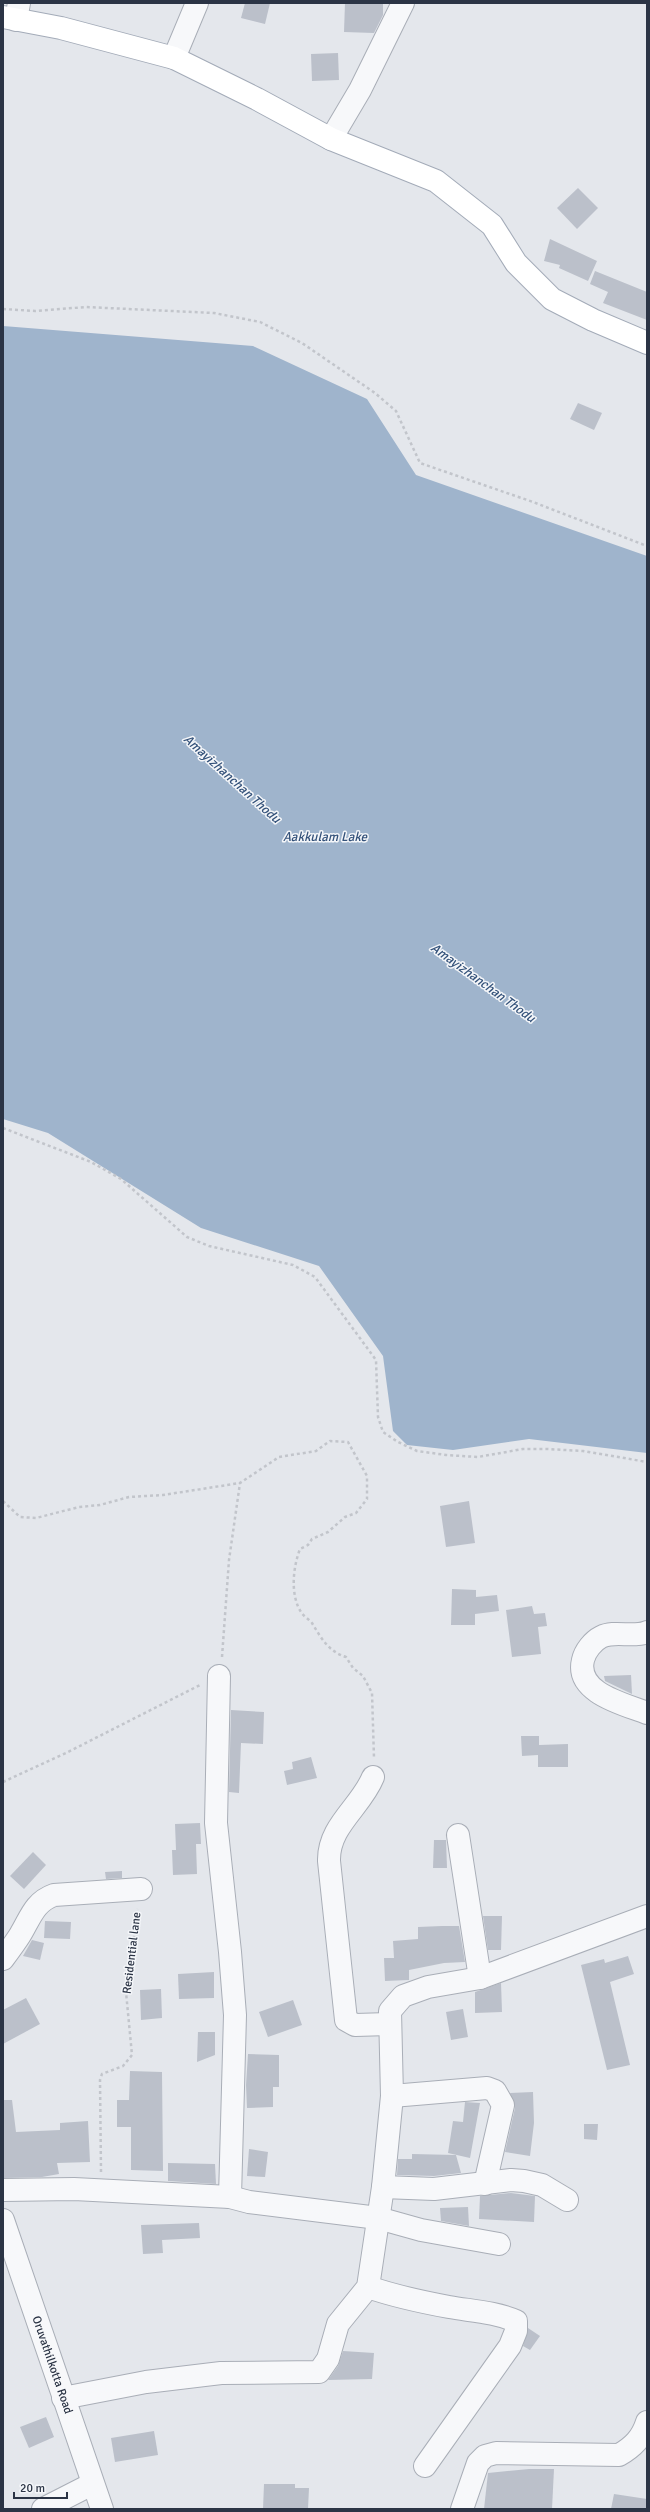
<svg xmlns="http://www.w3.org/2000/svg" width="650" height="2512" font-family="Signika,sans-serif">
<style>
.water{fill:#9fb4cc}
.building{fill:#bbc0ca}
.lines{fill:none;stroke-linecap:round;stroke-linejoin:round}
.minor-casing{stroke:#a9aeb7;stroke-width:24}
.major-casing{stroke:#a3abb8;stroke-width:24}
.path{stroke:#c2c5cb;stroke-width:2.5;stroke-dasharray:3 3;stroke-linecap:butt}
.minor{stroke:#f7f8fa;stroke-width:22}
.major{stroke:#fff;stroke-width:22}
.labels{text-anchor:middle;dominant-baseline:central;stroke-width:3;stroke-linejoin:round;paint-order:stroke}
.street-label{font-size:12px;fill:#2b3445;stroke:#f4f6f9}
.water-label{font-size:13px;font-style:italic;fill:#34527a;stroke:#f4f6f9}
</style>
<rect width="100%" height="100%" fill="#e4e7ec"/>
<!-- water -->
<polygon class="water" points="3,326 253,346 367,399 416,475 647,556 647,1453 529,1439 453,1450 407,1445 393,1431 383,1356 319,1266 201,1228 48,1133 3,1119"/>
<!-- building -->
<g class="building">
<polygon points="245,3 270,3 265,24 241,18"/>
<polygon points="345,3 383,3 383,15 374,33 344,32"/>
<polygon points="338,53 339,80 312,81 311,54"/>
<polygon points="578,188 598,208 577,229 557,208"/>
<polygon points="550,239 597,261 588,281 559,268 560,265 544,261"/>
<polygon points="595,271 647,292 647,320 603,303 608,292 590,284"/>
<polygon points="578,403 602,413 594,430 570,419"/>
<polygon points="469,1501 475,1543 446,1547 440,1506"/>
<polygon points="452,1589 476,1590 476,1597 497,1595 499,1611 475,1614 475,1625 451,1625"/>
<polygon points="532,1606 534,1614 545,1613 547,1626 538,1627 541,1654 512,1657 506,1610"/>
<polygon points="631,1675 632,1694 605,1681 604,1676"/>
<polygon points="231,1710 264,1712 263,1744 241,1743 239,1793 229,1792"/>
<polygon points="521,1736 539,1736 539,1745 568,1744 568,1767 538,1767 538,1755 522,1756"/>
<polygon points="311,1757 317,1778 287,1785 284,1771 293,1769 292,1762"/>
<polygon points="200,1823 201,1844 196,1844 197,1874 173,1875 172,1850 176,1850 175,1824"/>
<polygon points="434,1840 446,1840 447,1868 433,1868"/>
<polygon points="33,1852 46,1865 24,1889 10,1876"/>
<polygon points="122,1871 122,1878 106,1879 105,1872"/>
<polygon points="483,1916 502,1916 501,1950 488,1950"/>
<polygon points="45,1921 71,1922 70,1939 44,1938"/>
<polygon points="442,1926 459,1926 465,1962 444,1963 409,1970 409,1980 385,1981 384,1958 394,1958 393,1941 418,1939 418,1927"/>
<polygon points="32,1940 44,1943 40,1960 23,1956"/>
<polygon points="628,1956 634,1974 610,1982 630,2065 607,2070 581,1965 604,1959 605,1963"/>
<polygon points="214,1972 214,1998 179,1999 178,1974"/>
<polygon points="501,1983 502,2012 475,2013 475,1992"/>
<polygon points="161,1989 162,2018 141,2020 140,1990"/>
<polygon points="26,1998 40,2024 3,2044 3,2010"/>
<polygon points="293,2000 302,2025 268,2037 259,2012"/>
<polygon points="463,2009 468,2037 451,2040 446,2012"/>
<polygon points="198,2032 215,2032 215,2055 197,2062"/>
<polygon points="248,2054 279,2055 279,2087 273,2087 273,2107 247,2108 246,2085"/>
<polygon points="130,2071 162,2072 163,2171 131,2170 131,2127 117,2127 117,2100 129,2100"/>
<polygon points="533,2092 534,2123 530,2156 505,2152 515,2108 510,2093"/>
<polygon points="3,2100 12,2100 16,2132 60,2130 60,2123 88,2121 90,2162 57,2163 59,2174 42,2177 3,2178"/>
<polygon points="465,2102 480,2103 470,2158 448,2153 453,2121 463,2122"/>
<polygon points="584,2124 598,2124 597,2140 584,2139"/>
<polygon points="249,2149 268,2152 265,2177 247,2176"/>
<polygon points="412,2154 456,2155 461,2173 434,2176 397,2175 398,2159 412,2159"/>
<polygon points="168,2163 215,2164 216,2184 168,2181"/>
<polygon points="511,2193 535,2196 534,2222 479,2219 480,2196"/>
<polygon points="468,2207 469,2226 441,2221 440,2208"/>
<polygon points="199,2223 200,2238 162,2240 163,2253 143,2254 141,2225"/>
<polygon points="528,2328 540,2336 530,2350 523,2346"/>
<polygon points="343,2351 374,2353 372,2379 328,2380 338,2366"/>
<polygon points="46,2417 54,2437 29,2448 20,2427"/>
<polygon points="154,2431 158,2455 115,2462 111,2438"/>
<polygon points="529,2469 554,2469 552,2509 484,2509 488,2473"/>
<polygon points="264,2484 295,2484 295,2488 309,2488 308,2509 263,2509"/>
<polygon points="614,2494 647,2499 647,2509 611,2509"/>
</g>
<g class="lines">
<!-- minor casing -->
<g class="minor-casing">
<g id="minor">
<polyline points="16,20 19,3"/>
<polyline points="174,58 197,3"/>
<polyline points="331,139 360,90 403,3"/>
<path d="M647 1632C633 1638 615 1630 601 1637 593 1641 585 1651 583 1660 575 1693 624 1704 647 1713"/>
<polyline points="219,1676 216,1823 230,1952 235,2015 230,2197"/>
<path d="M373 1777C361 1807 328 1826 329 1861L346 2020 355 2025 389 2024"/>
<polyline points="458,1835 480,1978"/>
<path d="M3 1959C9 1951 15 1943 20 1935 30 1919 34 1902 54 1895L141 1889"/>
<polyline points="392,2096 487,2088 495,2091 503,2105 485,2184"/>
<polyline points="383,2187 434,2189 511,2180 524,2181 542,2185 567,2200"/>
<polyline points="3,2190 74,2189 230,2197 249,2202 378,2218 421,2230 499,2244"/>
<path id="s1" d="M3 2220 102 2509"/>
<path d="M368 2287C394 2296 422 2302 449 2307 472 2311 495 2312 516 2321V2331L510 2346 425 2466"/>
<polyline points="63,2398 146,2382 221,2373 319,2372 328,2359 338,2324 368,2287 383,2187 392,2096 390,2011 403,1996 428,1987 480,1978 647,1916"/>
<polyline points="43,2509 92,2484"/>
<path d="M462 2509 478 2463 485 2456 496 2453 619 2455C633 2447 642 2438 647 2422"/>
</g>
</g>
<!-- major casing -->
<g class="major-casing">
<polyline id="major" points="3,17 61,28 174,58 257,99 331,139 436,181 492,225 516,263 552,299 593,320 647,343"/>
</g>
<!-- path -->
<g class="path">
<polyline points="3,309 35,311 86,307 214,313 260,322 302,343 375,393 396,411 420,463 533,502 647,546"/>
<polyline points="3,1128 91,1162 121,1179 187,1237 209,1246 293,1265 315,1277 376,1360 378,1417 383,1432 398,1442 417,1451 446,1455 478,1457 523,1449 547,1449 583,1451 647,1462"/>
<polyline points="3,1501 20,1517 36,1518 79,1507 100,1505 129,1497 163,1495 240,1483"/>
<path d="M222 1657 229 1560 240 1483 279 1457 316 1451 330 1441 348 1442 367 1476V1499L356 1513 345 1517 328 1532 312 1539 308 1545 300 1549C293 1567 290 1595 301 1612 304 1617 309 1619 312 1623 321 1638 329 1652 346 1657L353 1668 363 1676 372 1693 374 1758"/>
<polyline points="3,1782 66,1753 200,1685"/>
<polyline points="101,2172 100,2080 102,2074 123,2066 132,2055 126,1992 138,1909"/>
</g>
<!-- minor -->
<use href="#minor" class="minor"/>
<!-- major -->
<use href="#major" class="major"/>
</g>
<g class="labels">
<!-- street labels -->
<g class="street-label">
<text transform="translate(132 1953) rotate(-83)">Residential lane</text>
<text stroke="none"><textPath href="#s1" startOffset="153">Oruvathilkotta Road</textPath></text>
</g>
<!-- water labels -->
<g class="water-label">
<text transform="translate(232 779) rotate(42)">Amayizhanchan Thodu</text>
<text x="325" y="837">Aakkulam Lake</text>
<text transform="translate(483 983) rotate(36)">Amayizhanchan Thodu</text>
</g>
</g>
<!-- border -->
<rect width="650" height="2512" fill="none" stroke="#2b3445" stroke-width="8"/>
<!-- scale -->
<path d="M14 2492v6h53v-6" fill="none" stroke="#2b3445" stroke-width="2"/>
<text x="20" y="2492" font-size="12" fill="#2b3445" stroke="#f4f6f9" stroke-width="3" paint-order="stroke">20 m</text>
</svg>
